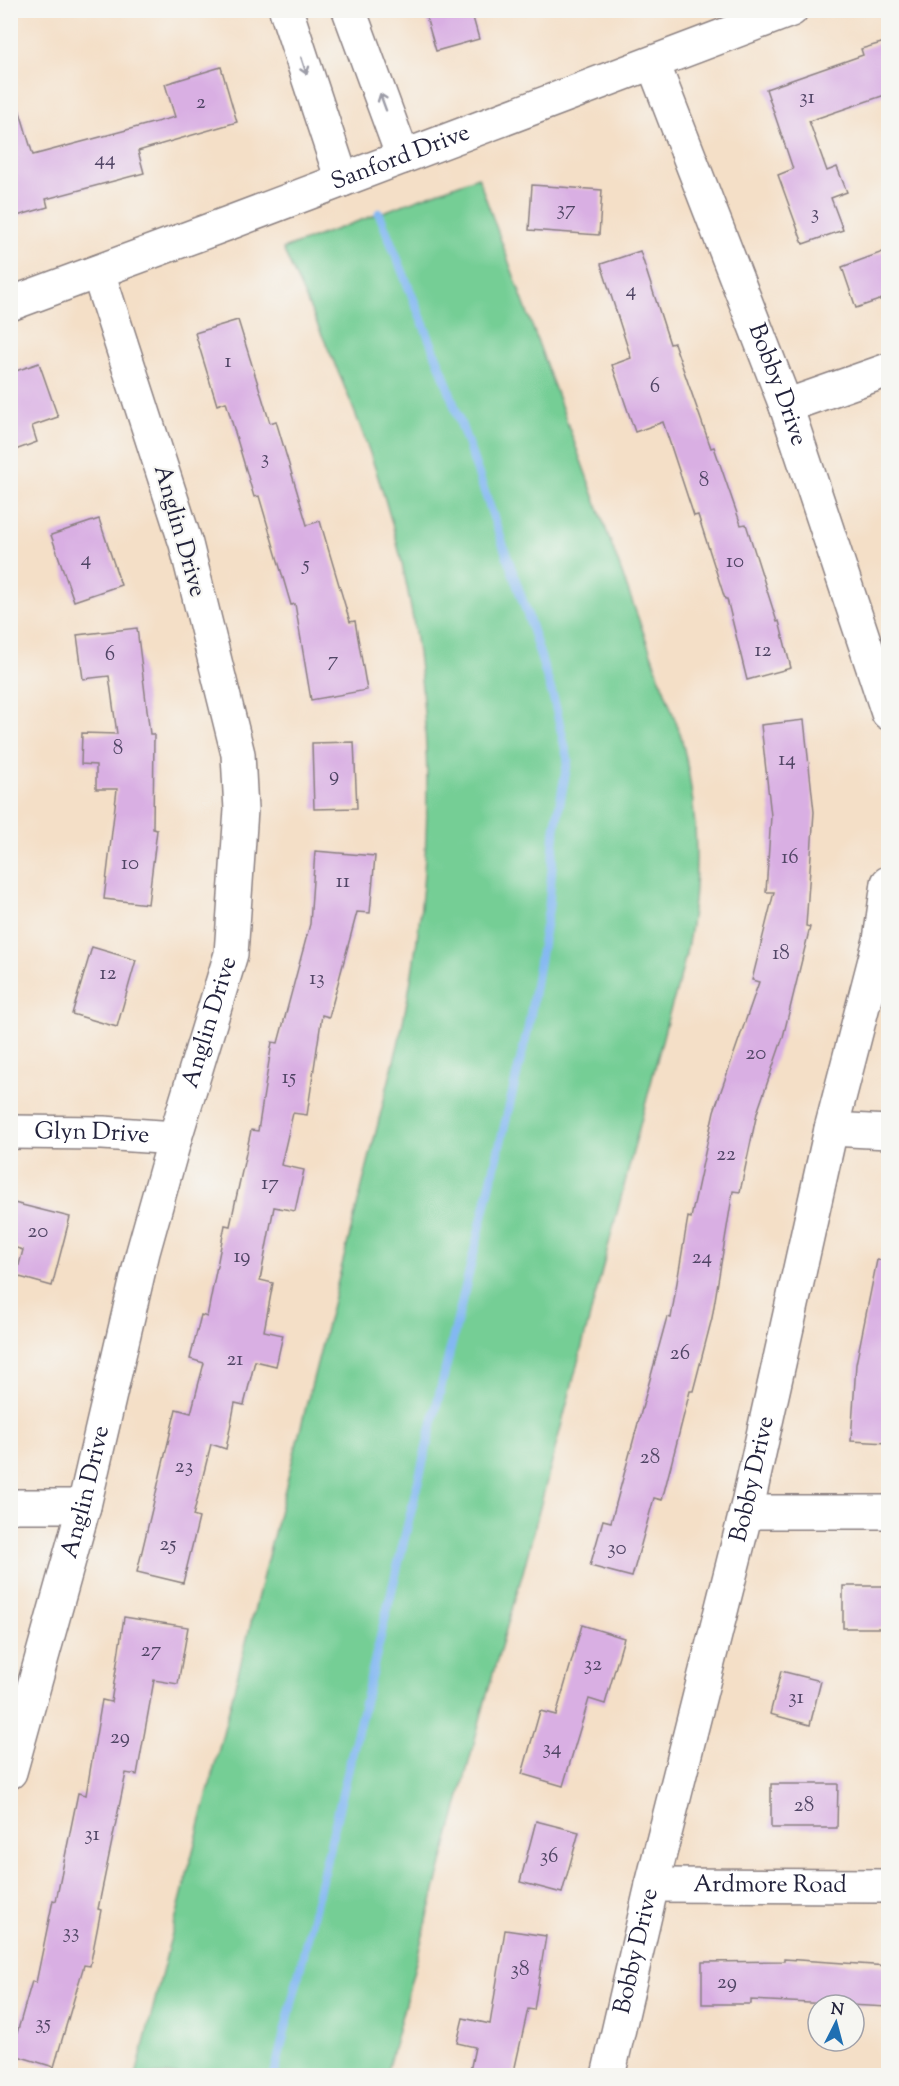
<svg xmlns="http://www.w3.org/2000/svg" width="899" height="2086" font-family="'Sorts Mill Goudy',serif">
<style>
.green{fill:#75ce95;stroke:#4c7868;stroke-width:1.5}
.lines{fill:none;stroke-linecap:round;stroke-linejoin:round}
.stream{stroke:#83b8f2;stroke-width:9}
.building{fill:#d9afe3}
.minor-casing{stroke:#8b8081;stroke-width:36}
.minor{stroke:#fff;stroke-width:33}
.oneway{stroke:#9c9ca7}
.labels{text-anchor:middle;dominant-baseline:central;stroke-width:4.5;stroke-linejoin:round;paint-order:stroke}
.number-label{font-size:21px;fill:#504565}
.street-label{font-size:24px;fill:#22223b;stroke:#f6f6f2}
</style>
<rect width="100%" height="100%" fill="#f6f6f2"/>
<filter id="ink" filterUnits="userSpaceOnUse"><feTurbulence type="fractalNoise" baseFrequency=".0167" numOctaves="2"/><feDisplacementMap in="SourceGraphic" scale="12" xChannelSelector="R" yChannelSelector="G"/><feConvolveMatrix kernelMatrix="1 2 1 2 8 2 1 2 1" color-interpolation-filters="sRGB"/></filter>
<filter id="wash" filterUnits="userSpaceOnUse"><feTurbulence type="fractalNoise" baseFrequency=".008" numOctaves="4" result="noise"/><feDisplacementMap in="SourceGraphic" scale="24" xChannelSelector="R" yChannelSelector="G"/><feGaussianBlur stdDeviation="1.35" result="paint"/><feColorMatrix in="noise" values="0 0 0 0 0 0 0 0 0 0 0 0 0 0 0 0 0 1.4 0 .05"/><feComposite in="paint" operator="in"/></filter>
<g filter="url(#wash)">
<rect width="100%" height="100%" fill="#f4dfc7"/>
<!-- green -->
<path class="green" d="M478 177 681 736C704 830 701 923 669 1014L523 1572 487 1694 386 2075H136L398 1045C441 856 438 655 376 471 351 394 316 322 283 249Z"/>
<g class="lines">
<!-- stream -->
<polyline class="stream" points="274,2076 528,1029 549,906 555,829 568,760 554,700 527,613 443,373 379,213"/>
</g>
<g id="blocks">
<!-- building -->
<g class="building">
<polygon points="424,10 471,10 479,39 436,51"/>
<polygon points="888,41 888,94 809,121 827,171 837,167 847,192 831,198 843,230 803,244 778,175 793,169 766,89 863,55 861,49"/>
<polygon points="221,67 237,122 138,151 144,173 46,199 48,207 10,218 10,103 17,102 33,155 175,117 165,84"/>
<polygon points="532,185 602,190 599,235 529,230"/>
<polygon points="888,250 888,297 856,308 842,267"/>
<polygon points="640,251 670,344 674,343 711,448 714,447 741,525 746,524 777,622 779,621 791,668 747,680 727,599 725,599 698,515 694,516 663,422 635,432 612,365 631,358 601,264"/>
<polygon points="238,320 270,423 276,421 307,525 320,521 350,622 355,621 367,690 311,700 295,604 291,605 259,496 254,497 226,402 217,405 195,333"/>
<polygon points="39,363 58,417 32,426 37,442 10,452 10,373"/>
<polygon points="99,519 121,585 74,601 51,535"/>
<polygon points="137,628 150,734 154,734 153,829 157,830 148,904 104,899 117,789 96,789 96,765 81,764 82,733 117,734 109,676 83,679 77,635"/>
<polygon points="804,720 814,812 806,926 810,927 783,1037 757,1113 740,1192 733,1191 712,1318 693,1391 690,1391 662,1500 654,1498 632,1577 590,1566 603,1520 611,1522 667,1317 671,1318 688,1217 691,1218 714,1111 759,982 752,980 774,892 766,892 771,816 761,725"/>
<polygon points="354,742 357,808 314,809 312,743"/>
<polygon points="315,851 375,856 370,913 357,912 329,1017 322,1015 307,1115 293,1113 281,1165 304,1170 295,1211 274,1207 260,1280 273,1283 264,1331 283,1335 276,1366 255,1361 244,1405 235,1403 226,1449 211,1444 193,1516 199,1518 183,1583 137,1572 176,1409 191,1413 204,1363 190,1359 201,1315 207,1317 225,1225 230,1226 251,1130 258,1131 272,1042 278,1043 310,924"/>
<polygon points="92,947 136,960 117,1027 72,1014"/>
<polygon points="10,1202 70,1217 52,1286 16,1276 23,1250 10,1246"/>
<polygon points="877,1260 888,1261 888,1443 851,1441 856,1364"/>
<rect x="843" y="1586" width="45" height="42"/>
<polygon points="124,1617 188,1627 178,1684 154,1680 137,1775 126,1773 98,1909 101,1910 90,1966 84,1965 54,2067 11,2054 32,1981 36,1983 53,1900 56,1901 78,1793 86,1795 102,1700 111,1702"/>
<polygon points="582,1625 624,1638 605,1704 589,1699 563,1786 522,1774 540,1711 556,1715"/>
<polygon points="781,1671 821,1681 810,1725 770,1714"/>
<polygon points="771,1784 838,1784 837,1828 771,1828"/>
<polygon points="536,1821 579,1832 562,1893 520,1882"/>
<polygon points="505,1930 546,1936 534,2010 528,2009 513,2076 469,2076 475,2047 457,2043 463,2018 490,2024"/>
<polygon points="784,1959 888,1966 888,2007 751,2000 751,2004 702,2004 702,1962 784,1961"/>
</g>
</g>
</g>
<g filter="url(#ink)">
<use href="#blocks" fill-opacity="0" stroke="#8b8081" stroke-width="1.5"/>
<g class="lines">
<!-- minor casing -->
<g class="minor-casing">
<g id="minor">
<polyline points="286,10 342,180"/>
<polyline points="349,10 403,157"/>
<path id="s1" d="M653 63 786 406 888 713"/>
<path id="s2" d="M10 304 229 223 791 10"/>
<polyline points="786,406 888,370"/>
<polyline points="831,1129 888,1132"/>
<path id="s3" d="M10 1132 103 1133 175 1138"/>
<polyline points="10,1506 84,1506"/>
<polyline points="746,1512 888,1512"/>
<path id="s4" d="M10 1772 84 1506 143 1252 175 1138 231 954 241 810 238 754 186 544 98 272"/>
<path id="s5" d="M652 1885 888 1886"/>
<path id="s6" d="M608 2076 652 1885 746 1512 831 1129 880 940 888 883"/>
</g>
</g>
<!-- minor -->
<use href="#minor" class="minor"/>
</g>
<!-- one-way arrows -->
<defs><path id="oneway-shaft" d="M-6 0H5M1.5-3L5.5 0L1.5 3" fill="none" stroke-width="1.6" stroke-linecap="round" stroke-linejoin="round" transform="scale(1.5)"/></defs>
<g class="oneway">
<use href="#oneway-shaft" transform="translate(304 66) rotate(72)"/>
<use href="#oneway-shaft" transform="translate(383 102) rotate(-110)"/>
</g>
</g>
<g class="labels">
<!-- number labels -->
<g class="number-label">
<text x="807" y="98">31</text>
<text x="201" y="103">2</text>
<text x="105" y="160">44</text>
<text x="566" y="210">37</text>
<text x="815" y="214">3</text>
<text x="631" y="291">4</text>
<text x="228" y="362">1</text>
<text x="655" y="387">6</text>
<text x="265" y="459">3</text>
<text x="704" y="481">8</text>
<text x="86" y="560">4</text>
<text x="735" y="562">10</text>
<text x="306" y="565">5</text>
<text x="763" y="651">12</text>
<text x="110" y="655">6</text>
<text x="333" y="661">7</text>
<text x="118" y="749">8</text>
<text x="787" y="760">14</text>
<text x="334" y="776">9</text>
<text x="790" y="858">16</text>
<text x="130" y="864">10</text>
<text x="343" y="882">11</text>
<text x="781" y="954">18</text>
<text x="108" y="974">12</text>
<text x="317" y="979">13</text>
<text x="756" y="1054">20</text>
<text x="289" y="1078">15</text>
<text x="726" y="1155">22</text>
<text x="270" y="1184">17</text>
<text x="38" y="1232">20</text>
<text x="242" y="1257">19</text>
<text x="702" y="1258">24</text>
<text x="680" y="1354">26</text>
<text x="235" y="1360">21</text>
<text x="650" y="1458">28</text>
<text x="184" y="1467">23</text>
<text x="168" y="1545">25</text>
<text x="617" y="1549">30</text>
<text x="151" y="1651">27</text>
<text x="593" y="1665">32</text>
<text x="796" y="1698">31</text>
<text x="120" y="1738">29</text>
<text x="552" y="1749">34</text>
<text x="804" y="1806">28</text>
<text x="92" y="1835">31</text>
<text x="549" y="1857">36</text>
<text x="71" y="1933">33</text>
<text x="520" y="1970">38</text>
<text x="727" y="1983">29</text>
<text x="43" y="2024">35</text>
</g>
<!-- street labels -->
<g class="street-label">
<text stroke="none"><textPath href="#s2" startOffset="417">Sanford Drive</textPath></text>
<text stroke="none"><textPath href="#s1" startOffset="345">Bobby Drive</textPath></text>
<text transform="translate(179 531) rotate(74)">Anglin Drive</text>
<text stroke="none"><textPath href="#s4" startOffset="776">Anglin Drive</textPath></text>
<text stroke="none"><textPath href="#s3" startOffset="82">Glyn Drive</textPath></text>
<text stroke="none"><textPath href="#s6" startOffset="614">Bobby Drive</textPath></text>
<text stroke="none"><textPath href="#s4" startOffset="290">Anglin Drive</textPath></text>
<text stroke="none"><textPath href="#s5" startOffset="118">Ardmore Road</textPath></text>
<text stroke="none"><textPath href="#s6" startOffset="128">Bobby Drive</textPath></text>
</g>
</g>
<!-- margin -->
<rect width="899" height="2086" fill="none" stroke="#f6f6f2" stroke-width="36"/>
<!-- north arrow -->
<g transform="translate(836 2023) rotate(6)"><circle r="28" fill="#f6f6f2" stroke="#a1a1a9" stroke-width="1.5"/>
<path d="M0-4.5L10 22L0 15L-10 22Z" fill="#1f6fb2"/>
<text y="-9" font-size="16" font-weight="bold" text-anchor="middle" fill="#22223b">N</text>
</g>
</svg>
